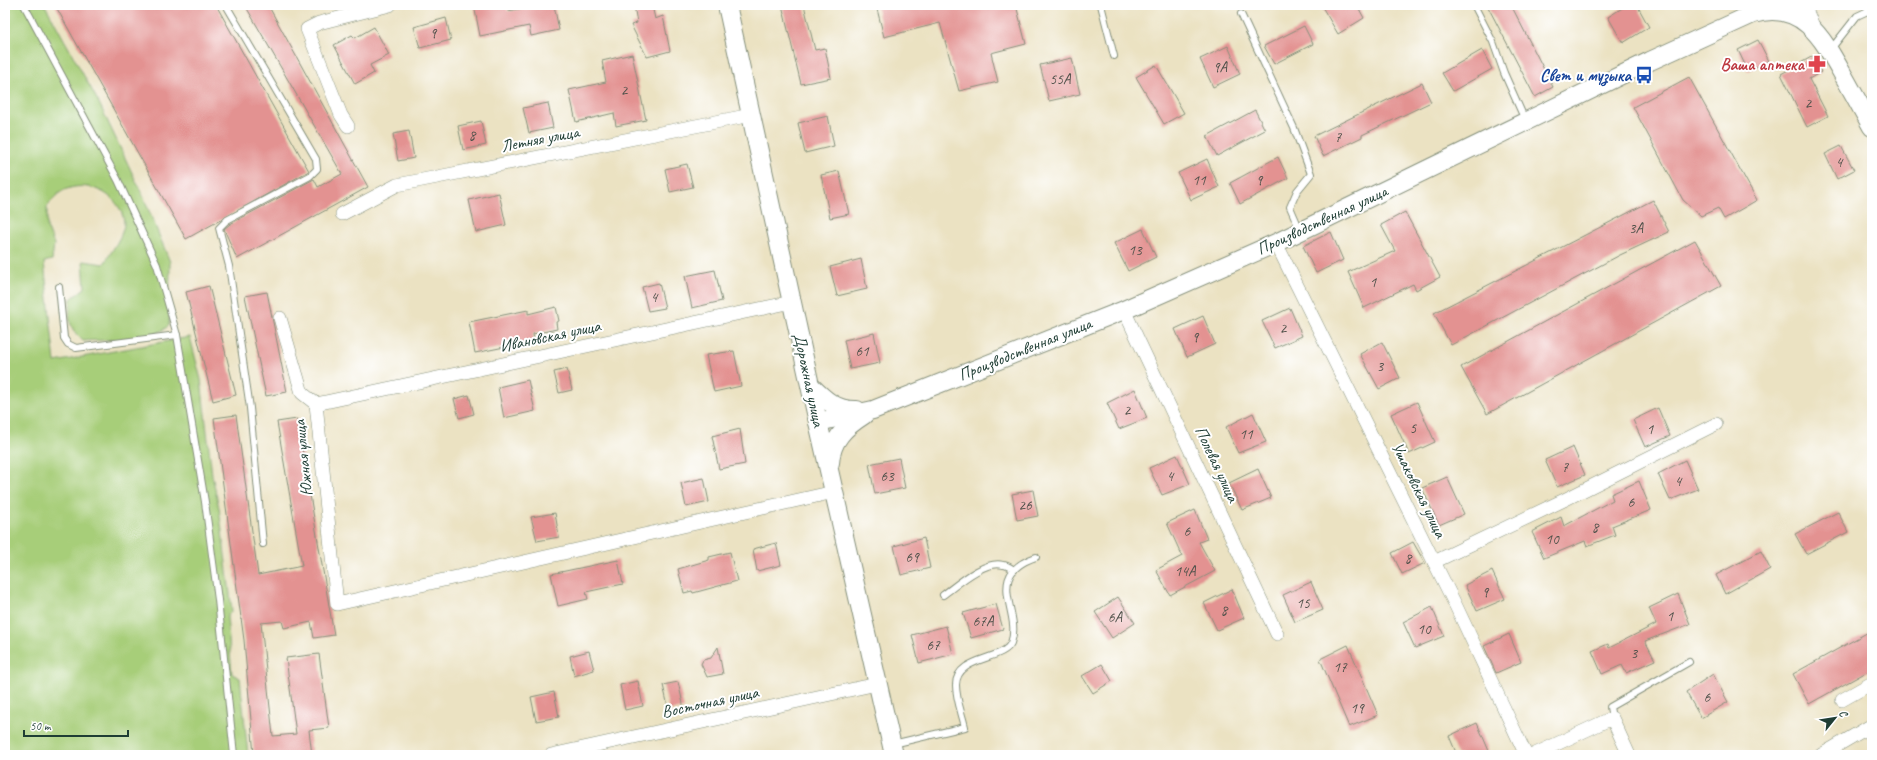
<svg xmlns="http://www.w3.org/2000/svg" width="1877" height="760" font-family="Caveat,sans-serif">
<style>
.green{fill:#a7ce79;stroke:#638656}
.building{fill:#e39291}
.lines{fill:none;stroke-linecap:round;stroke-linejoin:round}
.lane-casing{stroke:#85907b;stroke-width:8}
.street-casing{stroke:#85907b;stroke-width:14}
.secondary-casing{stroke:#85907b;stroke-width:20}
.lane{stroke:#fff;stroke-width:6}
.street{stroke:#fff;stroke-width:13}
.secondary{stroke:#fff;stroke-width:18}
.labels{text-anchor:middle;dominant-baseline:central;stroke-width:4;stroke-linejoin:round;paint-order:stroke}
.number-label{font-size:15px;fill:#50524b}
.health-label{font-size:17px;font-weight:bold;fill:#be3a42;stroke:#fff;text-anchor:end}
.transit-label{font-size:17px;font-weight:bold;fill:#164399;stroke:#fff;text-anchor:end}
.street-label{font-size:17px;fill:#1f3d34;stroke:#fff}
</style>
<rect width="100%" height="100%" fill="#fff"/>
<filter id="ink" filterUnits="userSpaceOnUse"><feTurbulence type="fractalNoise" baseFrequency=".025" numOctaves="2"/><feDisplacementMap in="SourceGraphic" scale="8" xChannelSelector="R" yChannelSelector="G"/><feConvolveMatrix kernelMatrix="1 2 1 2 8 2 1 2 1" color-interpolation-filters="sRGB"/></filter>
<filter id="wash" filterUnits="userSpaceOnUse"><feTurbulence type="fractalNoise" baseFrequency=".012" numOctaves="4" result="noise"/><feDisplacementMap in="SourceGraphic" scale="16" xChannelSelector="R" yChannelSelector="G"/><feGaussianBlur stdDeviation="0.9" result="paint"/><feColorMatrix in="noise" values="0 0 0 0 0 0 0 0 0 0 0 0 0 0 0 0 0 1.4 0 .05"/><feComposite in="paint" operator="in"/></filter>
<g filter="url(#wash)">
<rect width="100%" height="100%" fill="#ebe2c2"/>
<!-- green -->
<path class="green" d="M5 5H45L99 103 143 196 170 262 169 325C152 343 107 339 83 341 68 327 68 319 71 299L85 288 83 261 104 264C110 253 125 234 124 222 121 196 91 180 67 189 58 192 52 200 47 207V227L54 244 52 260 44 262 55 362 190 337 201 380 212 475 219 508 232 610 227 617 232 674 240 678 248 755H5Z"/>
<g id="blocks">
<!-- building -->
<g class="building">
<polygon points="55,5 216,5 309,171 186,239"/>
<polygon points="245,5 268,5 368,187 237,259 224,229 230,224 314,179 318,187 342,174"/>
<polygon points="474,5 506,5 508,11 540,5 554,5 559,30 531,36 529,26 480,36"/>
<polygon points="634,5 652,5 655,19 663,16 670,51 647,57 631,25 637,23"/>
<polygon points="782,5 804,5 815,50 825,48 831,78 801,84"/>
<polygon points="876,5 1016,5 1026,44 991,53 998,82 959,91 940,23 884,37"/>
<polygon points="1321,5 1357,5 1364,18 1338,34"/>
<polygon points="1487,5 1511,5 1553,87 1535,97"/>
<polygon points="1627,5 1637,5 1649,27 1623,43 1608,17"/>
<polygon points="446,18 451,40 420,48 414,27"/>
<polygon points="1304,26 1313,44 1274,64 1264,46"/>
<polygon points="374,27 389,55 370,65 374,73 355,84 334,45 352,35 355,38"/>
<polygon points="1758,40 1769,61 1748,71 1738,50"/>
<polygon points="1228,46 1240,74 1213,87 1200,59"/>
<polygon points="1482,50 1492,69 1453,91 1442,73"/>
<polygon points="632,54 646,120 616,126 614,113 576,122 569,90 606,82 602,61"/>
<polygon points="1813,56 1821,72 1809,79 1828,116 1807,127 1781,74"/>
<polygon points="1072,58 1080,94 1049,101 1040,65"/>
<polygon points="1156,65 1184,113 1164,124 1136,77"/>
<polygon points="1689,77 1757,200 1724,219 1718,208 1701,216 1683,200 1633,107"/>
<polygon points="1422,83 1431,102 1362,135 1362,137 1323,156 1314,136"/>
<polygon points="548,103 553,128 529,133 523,108"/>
<polygon points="1255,110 1265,130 1217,156 1207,136"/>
<polygon points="828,116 834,146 805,153 798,123"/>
<polygon points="481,121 486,145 463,150 458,126"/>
<polygon points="409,131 414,158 398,161 393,134"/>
<polygon points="1841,146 1854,170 1837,179 1825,154"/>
<polygon points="1278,157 1288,178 1240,204 1230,183"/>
<polygon points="1207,159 1219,187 1191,200 1178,173"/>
<polygon points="687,164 693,187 670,192 665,169"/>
<polygon points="839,171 849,214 830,218 821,175"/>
<polygon points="499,193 506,225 476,232 469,200"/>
<polygon points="1653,200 1669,232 1620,255 1451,345 1434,313"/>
<polygon points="1405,212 1440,277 1416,290 1413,284 1364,308 1348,272 1395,251 1381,225"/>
<polygon points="1143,229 1156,257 1128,271 1114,243"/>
<polygon points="1331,232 1343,260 1316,273 1303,246"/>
<polygon points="1695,240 1721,286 1487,414 1461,367"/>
<polygon points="861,259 867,289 837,296 830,267"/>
<polygon points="715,270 722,301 692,308 685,276"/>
<polygon points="659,283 665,308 648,311 642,287"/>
<polygon points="209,286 236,395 213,401 186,292"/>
<polygon points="267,292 287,392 266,396 245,296"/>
<polygon points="556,307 559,321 556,322 557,329 533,334 534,341 475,353 469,322 528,310 528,314"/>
<polygon points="1290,308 1302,336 1275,348 1262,321"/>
<polygon points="1203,316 1215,344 1187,357 1175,329"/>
<polygon points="874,333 880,363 850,369 844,340"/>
<polygon points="1382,342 1400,378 1379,389 1360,354"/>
<polygon points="734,351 741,386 714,392 706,355"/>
<polygon points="567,369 572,390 559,393 554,372"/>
<polygon points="528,380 535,411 504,418 498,387"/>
<polygon points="1135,389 1147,418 1119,429 1107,403"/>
<polygon points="469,395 474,414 459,418 454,399"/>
<polygon points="1417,402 1435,442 1409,454 1391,414"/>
<polygon points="1658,408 1670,436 1645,447 1633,420"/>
<polygon points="1253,413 1266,442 1238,453 1226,427"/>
<polygon points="236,415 258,575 302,566 277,422 297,419 334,635 314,638 311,622 284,628 282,621 261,623 273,736 296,734 286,658 319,654 329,728 309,730 312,755 254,755 244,640 214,418"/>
<polygon points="740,429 745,464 719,469 712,436"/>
<polygon points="1573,447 1585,475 1557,487 1545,460"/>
<polygon points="1177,455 1190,484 1162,495 1149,468"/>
<polygon points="899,458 905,488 875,494 869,464"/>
<polygon points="1685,460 1698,489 1670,500 1658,474"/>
<polygon points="1258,469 1271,498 1242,510 1229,483"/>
<polygon points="1447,477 1464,514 1439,525 1422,488"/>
<polygon points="704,478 709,502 686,507 681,483"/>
<polygon points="1639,481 1651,510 1612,526 1615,535 1587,546 1585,541 1544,558 1532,532 1561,517 1564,526 1613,500 1611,494"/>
<polygon points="1033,490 1038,516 1017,520 1012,494"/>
<polygon points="1195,510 1207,539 1199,542 1215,571 1170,595 1156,570 1182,556 1167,523"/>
<polygon points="1838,512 1848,532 1806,554 1795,534"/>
<polygon points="555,513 559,537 537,541 531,517"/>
<polygon points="924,538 930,568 901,575 894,546"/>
<polygon points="1413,542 1425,563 1402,574 1392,553"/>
<polygon points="776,543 781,565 757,571 753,549"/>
<polygon points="1761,551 1770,569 1725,594 1716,575"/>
<polygon points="730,552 737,581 693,593 692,591 684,593 678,569 709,560 709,557"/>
<polygon points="618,560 623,584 586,592 588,599 558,606 551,574"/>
<polygon points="1492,571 1505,599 1477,611 1465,585"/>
<polygon points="1311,582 1323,610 1295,622 1283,595"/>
<polygon points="1232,589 1244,618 1217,630 1204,603"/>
<polygon points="1678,594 1690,624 1645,641 1655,660 1626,673 1622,665 1602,674 1592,651 1608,644 1609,648 1656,624 1649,608"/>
<polygon points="1118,597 1135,623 1112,638 1095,612"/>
<polygon points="996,604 1003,629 971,638 963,613"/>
<polygon points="1432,607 1444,636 1415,648 1403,622"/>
<polygon points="946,626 953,654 919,663 912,635"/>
<polygon points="1872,630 1872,669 1809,704 1793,674"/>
<polygon points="1509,634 1521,662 1496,673 1484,646"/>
<polygon points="1348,645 1378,715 1349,727 1320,659"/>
<polygon points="718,647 723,674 707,677 701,664 703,660 711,658"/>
<polygon points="589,651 594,670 574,676 570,656"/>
<polygon points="1102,664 1112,681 1093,693 1082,676"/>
<polygon points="1713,674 1728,702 1701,718 1686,692"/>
<polygon points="638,681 643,706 625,710 620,685"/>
<polygon points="678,682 684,708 669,711 663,685"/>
<polygon points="554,692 559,717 536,721 531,697"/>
<polygon points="1477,723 1489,751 1480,755 1457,755 1449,736"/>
</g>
</g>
</g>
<g filter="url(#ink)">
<use href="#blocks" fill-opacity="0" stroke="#85907b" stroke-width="1"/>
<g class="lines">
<!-- lane casing -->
<g class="lane-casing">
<g id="lane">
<polyline points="24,5 118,180 157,265 177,335 205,502 218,600 234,755"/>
<polyline points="226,5 316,159 317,169 310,176 227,220 219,228 229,266 250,408 263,544"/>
<polyline points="1101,5 1114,56"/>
<polyline points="1474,5 1493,42 1504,73 1525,120"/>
<polyline points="1241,14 1294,128 1311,174 1297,191 1290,207 1300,230"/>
<polyline points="1831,49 1857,16 1872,9"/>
<polyline points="59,287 64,338 68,344 76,348 177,335"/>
<path d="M943 595C957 585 984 560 1003 565 1007 565 1011 568 1014 570"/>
<polyline points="1612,718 1610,707 1689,662"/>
<path d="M893 744 965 727C962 714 956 699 956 685 956 656 1003 661 1011 643 1023 613 982 575 1036 557"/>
</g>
</g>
<!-- street casing -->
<g class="street-casing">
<g id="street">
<polyline points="1804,5 1814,28"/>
<polyline points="348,126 341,115 307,29 319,23 390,5"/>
<polyline points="342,214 397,185 751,115"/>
<polyline points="1276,243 1456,606 1526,755"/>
<polyline points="1124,310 1277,634"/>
<polyline points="280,318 302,393 316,404 337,604 834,492"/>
<polyline points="316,404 792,302"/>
<polyline points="1434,562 1564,500 1716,424"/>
<polyline points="1842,700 1872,683"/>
<polyline points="551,755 877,684"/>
<polyline points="1533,755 1612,718 1629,755"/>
<polyline points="1821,755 1872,725"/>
</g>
</g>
<!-- secondary casing -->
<g class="secondary-casing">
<g id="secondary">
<polyline points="727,5 818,422 894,755"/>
<path d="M810 385C824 399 836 411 857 410"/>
<path d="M818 422 873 410 1124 310 1276 243 1650 61 1753 14C1801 0 1822 37 1842 73 1852 91 1862 109 1872 127"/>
<path d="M830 463C831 440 845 427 864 415"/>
</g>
</g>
<!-- lane -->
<use href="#lane" class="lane"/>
<!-- street -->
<use href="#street" class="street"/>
<!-- secondary -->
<use href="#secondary" class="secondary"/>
</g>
</g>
<!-- icons -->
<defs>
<g id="pharmacy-bare" transform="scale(1.38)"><path d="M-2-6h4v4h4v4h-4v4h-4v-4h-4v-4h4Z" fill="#e0444e" stroke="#fff" stroke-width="2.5" paint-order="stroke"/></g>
<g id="bus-bare" transform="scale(1.38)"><path d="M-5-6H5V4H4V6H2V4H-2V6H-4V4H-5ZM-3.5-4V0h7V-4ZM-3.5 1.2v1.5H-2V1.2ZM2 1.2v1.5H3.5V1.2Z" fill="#1a4fb4" stroke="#fff" stroke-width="2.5" paint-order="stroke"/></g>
</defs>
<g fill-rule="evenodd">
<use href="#pharmacy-bare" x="1817" y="64"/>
<use href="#bus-bare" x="1644" y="75"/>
</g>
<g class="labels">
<!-- number labels -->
<g class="number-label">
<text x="433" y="33">9</text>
<text x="1220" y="67">9А</text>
<text x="1060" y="79">55А</text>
<text x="624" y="90">2</text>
<text x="1808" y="103">2</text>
<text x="472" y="135">8</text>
<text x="1338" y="137">7</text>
<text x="1839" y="162">4</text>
<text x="1199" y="180">11</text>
<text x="1259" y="180">9</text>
<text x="1636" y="228">3А</text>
<text x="1135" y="250">13</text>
<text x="1373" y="282">1</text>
<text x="654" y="297">4</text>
<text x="1283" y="328">2</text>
<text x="1195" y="337">9</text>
<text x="862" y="351">61</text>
<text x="1380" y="366">3</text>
<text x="1127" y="410">2</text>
<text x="1413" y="428">5</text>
<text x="1650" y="429">1</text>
<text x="1246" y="434">11</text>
<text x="1565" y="467">7</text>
<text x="887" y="476">63</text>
<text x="1170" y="476">4</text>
<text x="1678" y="481">4</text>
<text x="1631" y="502">6</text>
<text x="1025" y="505">26</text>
<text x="1595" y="527">8</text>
<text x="1187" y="531">6</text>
<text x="1552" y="539">10</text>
<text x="912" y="557">69</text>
<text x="1408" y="558">8</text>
<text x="1185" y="571">14А</text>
<text x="1485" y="592">9</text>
<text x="1303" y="603">15</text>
<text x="1224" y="610">8</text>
<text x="1670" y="616">1</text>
<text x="1115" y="617">6А</text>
<text x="983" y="621">67А</text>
<text x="1424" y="629">10</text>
<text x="933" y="645">67</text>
<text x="1634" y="653">3</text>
<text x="1340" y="667">17</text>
<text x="1707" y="697">6</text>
<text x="1357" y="708">19</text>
</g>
<!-- health labels -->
<g class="health-label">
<text x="1804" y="64">Ваша аптека</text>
</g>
<!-- transit labels -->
<g class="transit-label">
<text x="1631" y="75">Свет и музыка</text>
</g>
<!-- street labels -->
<g class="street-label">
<text transform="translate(540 139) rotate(-11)">Летняя улица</text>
<text transform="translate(1322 220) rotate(-25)">Производственная улица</text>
<text transform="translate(550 336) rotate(-12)">Ивановская улица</text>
<text transform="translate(1025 349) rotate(-22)">Производственная улица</text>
<text transform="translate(809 380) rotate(78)">Дорожная улица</text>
<text transform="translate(303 458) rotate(-96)">Южная улица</text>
<text transform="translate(1217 464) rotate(65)">Полевая улица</text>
<text transform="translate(1419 490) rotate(64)">Ушаковская улица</text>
<text transform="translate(710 702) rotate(-12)">Восточная улица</text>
</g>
</g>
<!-- margin -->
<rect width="1877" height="760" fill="none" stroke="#fff" stroke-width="20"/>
<!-- north arrow -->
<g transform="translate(1835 718) rotate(60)" stroke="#ffffff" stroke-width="3" paint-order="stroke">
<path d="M0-3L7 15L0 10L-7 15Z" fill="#1f3d34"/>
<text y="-6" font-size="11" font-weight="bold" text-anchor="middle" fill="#1f3d34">С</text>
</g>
<!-- scale -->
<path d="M24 730v6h104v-6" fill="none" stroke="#1f3d34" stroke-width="2"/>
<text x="30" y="730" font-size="12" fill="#1f3d34" stroke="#ffffff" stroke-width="3" paint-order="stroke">50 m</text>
</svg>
